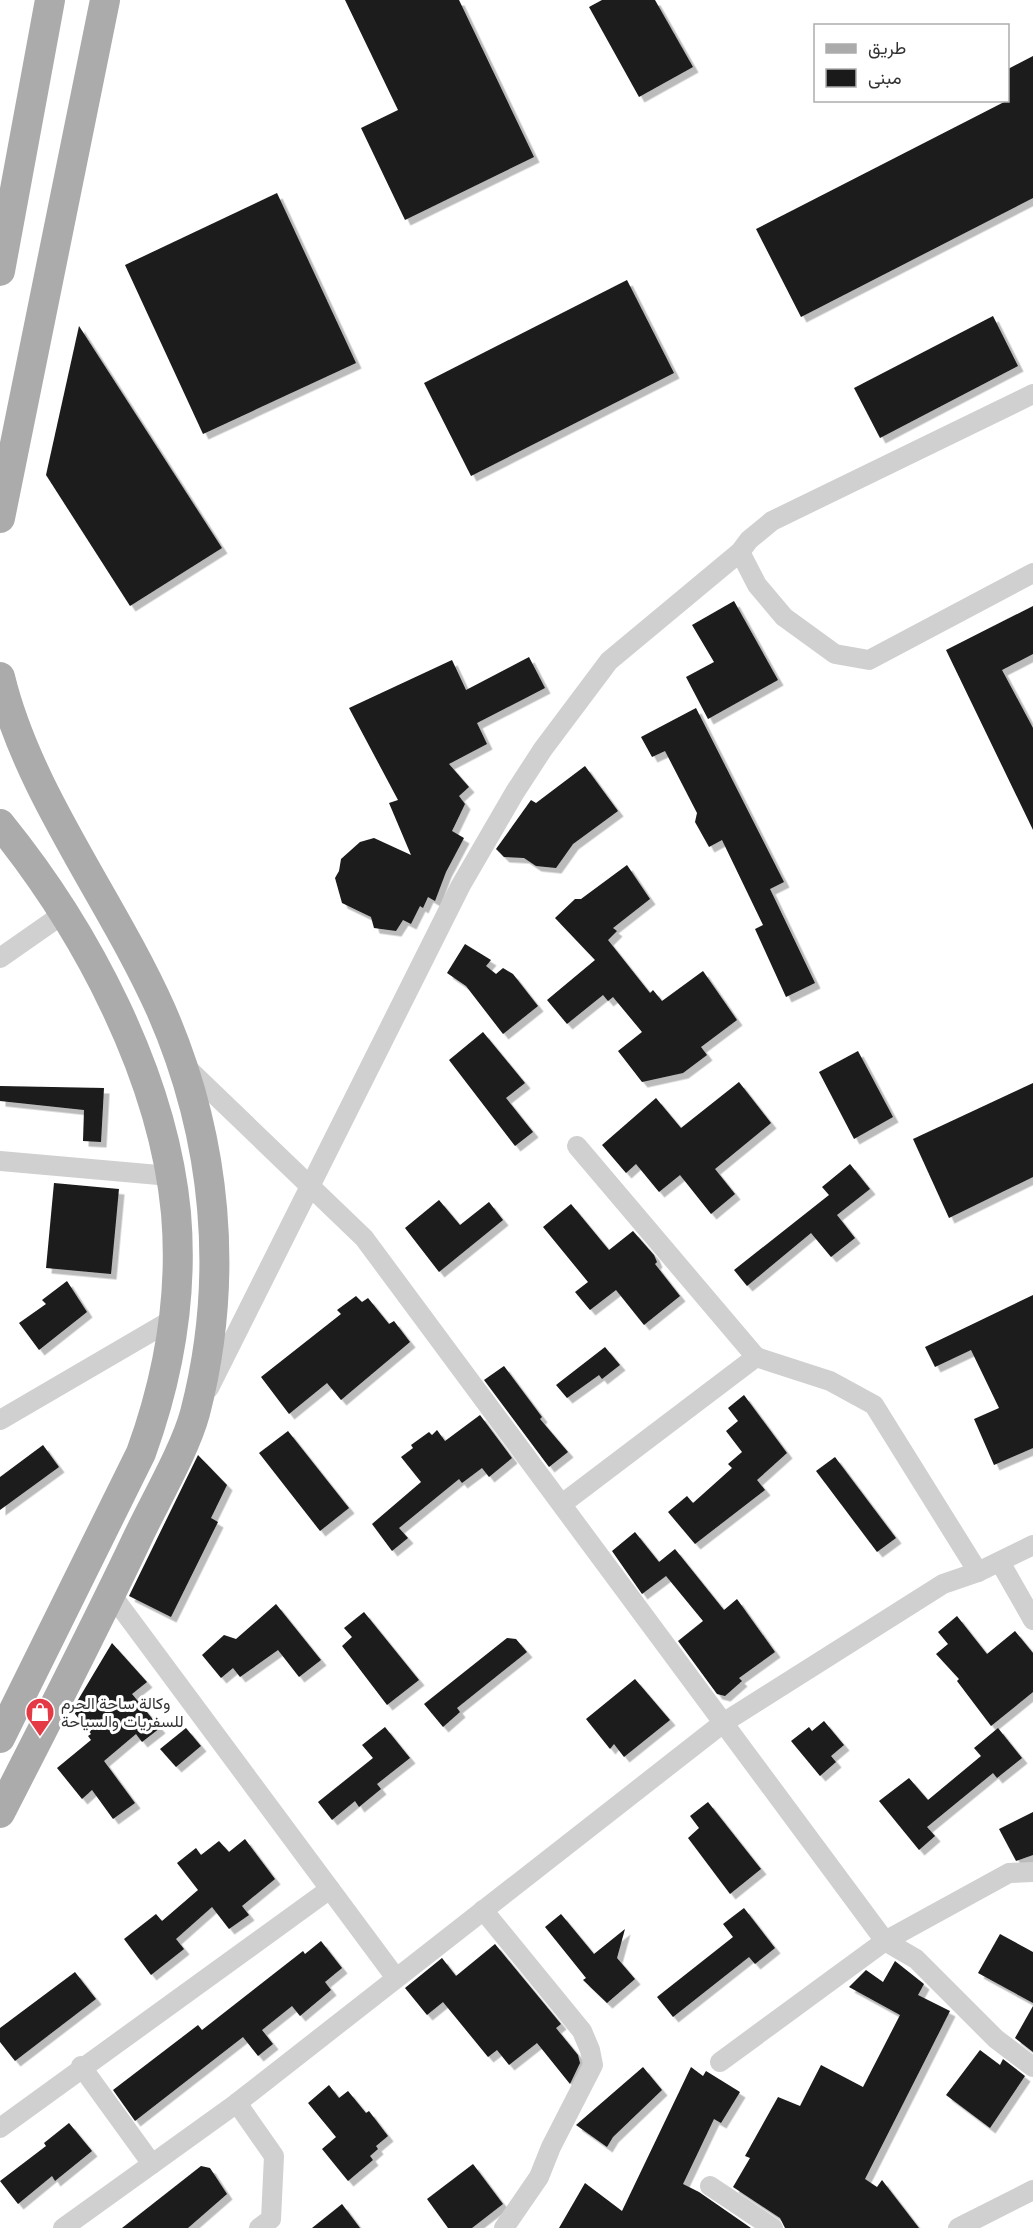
<svg xmlns="http://www.w3.org/2000/svg" width="1033" height="2228" font-family="'DM Sans',Vazirmatn,sans-serif">
<style>
.building{fill:#1a1a1a;filter:url(#shadow)}
.lines{fill:none;stroke-linecap:round;stroke-linejoin:round}
.minor{stroke:#d0d0d0;stroke-width:20}
.primary{stroke:#ababab;stroke-width:30}
.labels{text-anchor:middle;dominant-baseline:central;stroke-width:6;stroke-linejoin:round;paint-order:stroke}
.poi-label{font-size:16px;fill:#333;stroke:#fff;text-anchor:start}
</style>
<defs>
<filter id="shadow"><feDropShadow dx="5.5" dy="5.5" stdDeviation="0" flood-color="#0004"/></filter>
</defs>
<rect width="100%" height="100%" fill="#fff"/>
<!-- building -->
<g class="building">
<polygon points="345,0 459,0 534,157 405,220 361,128 398,110"/>
<polygon points="602,0 655,0 693,67 639,97 589,7"/>
<polygon points="1033,56 1033,198 801,317 756,229 1008,100 1008,69"/>
<polygon points="277,193 356,363 203,434 125,265"/>
<polygon points="627,280 674,373 471,476 424,383"/>
<polygon points="993,316 1018,366 880,438 854,388"/>
<polygon points="79,326 222,548 130,606 46,475"/>
<polygon points="734,601 778,680 708,719 686,677 714,662 692,625"/>
<polygon points="1033,606 1033,654 1002,670 1033,728 1033,830 946,650"/>
<polygon points="529,657 545,688 477,723 487,744 449,764 469,787 459,796 465,804 452,831 464,838 446,872 435,901 428,897 423,908 420,906 411,924 403,920 396,931 374,928 371,917 342,903 335,878 339,871 341,859 360,842 374,838 411,855 389,803 398,800 349,708 452,660 466,690"/>
<polygon points="696,708 784,882 770,889 815,983 786,997 755,929 763,925 722,840 709,847 695,822 697,813 665,751 652,757 641,737"/>
<polygon points="585,766 618,811 573,844 556,868 536,866 524,858 504,857 496,849 531,800 536,803"/>
<polygon points="627,865 650,899 613,928 617,931 608,940 650,993 653,990 662,1001 703,971 737,1020 701,1047 707,1055 683,1073 642,1082 618,1051 642,1032 613,997 608,1001 603,995 567,1024 547,1000 595,960 555,918 575,899 581,899"/>
<polygon points="465,944 491,960 486,966 496,974 503,968 513,974 538,1006 503,1034 466,986 447,973"/>
<polygon points="483,1032 525,1083 506,1098 533,1132 515,1146 449,1060"/>
<polygon points="858,1051 893,1117 854,1139 819,1072"/>
<polygon points="739,1082 771,1123 715,1169 735,1194 711,1214 680,1175 659,1192 636,1164 626,1173 602,1145 656,1098 681,1128"/>
<polygon points="1033,1083 1033,1177 949,1218 913,1139"/>
<polygon points="0,1086 104,1088 101,1142 83,1141 84,1110 0,1101"/>
<polygon points="850,1164 870,1189 837,1215 855,1238 831,1257 811,1233 747,1286 734,1270 829,1195 822,1187"/>
<polygon points="54,1183 119,1189 111,1274 46,1268"/>
<polygon points="439,1200 460,1225 489,1202 503,1220 439,1272 405,1228"/>
<polygon points="571,1204 609,1250 633,1231 654,1255 657,1262 655,1264 680,1296 644,1325 616,1290 590,1310 575,1292 588,1282 543,1227"/>
<polygon points="67,1281 87,1312 39,1350 19,1323 46,1304 42,1300"/>
<polygon points="1033,1295 1033,1448 994,1465 974,1419 999,1408 971,1350 935,1367 925,1347"/>
<polygon points="356,1296 362,1302 368,1298 389,1324 394,1321 410,1342 341,1400 327,1383 289,1414 261,1377 341,1314 337,1310"/>
<polygon points="605,1347 620,1365 602,1379 599,1375 567,1398 556,1385"/>
<polygon points="504,1366 542,1417 540,1419 568,1452 549,1467 484,1380"/>
<polygon points="744,1395 787,1453 757,1480 765,1490 695,1544 668,1512 687,1496 693,1503 732,1468 728,1464 742,1452 726,1431 738,1421 728,1408"/>
<polygon points="480,1415 512,1458 489,1477 482,1468 462,1483 459,1479 399,1528 408,1538 392,1551 372,1524 421,1482 401,1457 413,1448 411,1445 429,1432 432,1435 437,1430 445,1441"/>
<polygon points="288,1431 349,1508 320,1531 259,1453"/>
<polygon points="43,1445 59,1467 0,1510 0,1477"/>
<polygon points="198,1455 227,1485 211,1518 218,1522 171,1617 129,1596"/>
<polygon points="835,1457 896,1538 877,1552 816,1471"/>
<polygon points="635,1532 659,1562 675,1549 724,1610 737,1599 775,1652 739,1678 742,1681 725,1696 717,1694 678,1641 703,1621 666,1576 642,1594 612,1551"/>
<polygon points="276,1604 321,1660 299,1677 278,1650 240,1677 233,1668 221,1678 202,1655 224,1635 236,1639"/>
<polygon points="364,1612 419,1680 387,1705 342,1646 352,1637 344,1628"/>
<polygon points="957,1616 987,1654 1015,1631 1033,1653 1033,1692 991,1726 957,1681 959,1679 936,1654 948,1644 938,1632"/>
<polygon points="507,1638 516,1639 527,1652 457,1708 460,1712 443,1727 424,1704"/>
<polygon points="112,1643 147,1682 132,1694 160,1728 142,1742 136,1734 104,1761 135,1803 113,1819 92,1790 82,1799 57,1768 91,1740 88,1736 91,1734 72,1710"/>
<polygon points="635,1679 670,1720 624,1757 614,1744 610,1749 586,1719"/>
<polygon points="824,1721 844,1745 831,1756 836,1762 820,1776 791,1741 809,1727 812,1731"/>
<polygon points="385,1727 410,1758 377,1784 381,1789 359,1807 355,1801 332,1820 318,1802 373,1758 362,1745"/>
<polygon points="186,1728 201,1746 176,1767 160,1749"/>
<polygon points="998,1728 1022,1758 997,1778 993,1773 927,1827 935,1836 919,1850 879,1801 909,1778 928,1800 981,1756 974,1748"/>
<polygon points="708,1802 761,1869 730,1894 688,1838 699,1828 690,1816"/>
<polygon points="1033,1812 1033,1855 1016,1861 999,1829"/>
<polygon points="245,1839 275,1879 242,1906 249,1915 229,1929 212,1907 176,1939 184,1949 151,1975 124,1939 156,1914 162,1921 198,1890 177,1863 196,1848 201,1855 219,1841 229,1852"/>
<polygon points="744,1908 775,1948 755,1964 749,1957 673,2017 657,1997 733,1937 723,1924"/>
<polygon points="561,1914 594,1954 625,1929 617,1958 635,1979 607,2003 583,1980 586,1978 545,1927"/>
<polygon points="1000,1934 1033,1952 1033,2003 978,1973"/>
<polygon points="321,1941 342,1968 325,1982 331,1990 300,2016 292,2006 262,2030 273,2044 258,2056 243,2037 135,2121 113,2090 198,2025 202,2030 303,1951 305,1954"/>
<polygon points="495,1944 561,2024 556,2028 578,2055 580,2063 570,2084 537,2043 509,2065 497,2050 488,2057 443,2002 427,2015 405,1988 442,1958 456,1976"/>
<polygon points="895,1961 924,1984 918,1995 950,2011 865,2179 877,2187 882,2180 919,2228 785,2228 780,2218 733,2187 750,2158 745,2156 778,2097 800,2106 821,2065 863,2087 900,2015 849,1987 866,1970 883,1982"/>
<polygon points="75,1972 96,1999 15,2061 0,2042 0,2028"/>
<polygon points="1033,2006 1033,2052 1015,2038"/>
<polygon points="980,2050 1000,2065 1003,2059 1025,2076 990,2128 946,2095"/>
<polygon points="643,2067 662,2090 613,2137 607,2147 576,2125"/>
<polygon points="691,2067 703,2076 706,2071 740,2092 721,2123 714,2119 683,2184 699,2192 751,2228 559,2228 585,2183 622,2211"/>
<polygon points="329,2085 339,2098 348,2091 366,2113 369,2111 388,2136 376,2146 378,2149 370,2156 373,2160 348,2181 322,2149 336,2137 308,2103"/>
<polygon points="69,2123 92,2151 55,2181 52,2176 18,2204 0,2181 46,2146 44,2143"/>
<polygon points="473,2164 503,2204 472,2228 448,2228 427,2199"/>
<polygon points="201,2166 210,2168 227,2194 188,2228 122,2228"/>
<polygon points="342,2204 360,2228 312,2228"/>
</g>
<g class="lines">
<!-- minor -->
<g class="minor">
<polyline points="740,552 757,585 784,617 835,654 869,660 1033,573"/>
<polyline points="0,958 63,914"/>
<polyline points="184,1065 364,1238 885,1941 916,1959 996,2039 1033,2067"/>
<polyline points="577,1146 756,1357"/>
<polyline points="0,1161 170,1176"/>
<polyline points="209,1388 461,885 515,792 543,749 609,661 740,552 749,540 772,521 1033,394"/>
<polyline points="0,1420 175,1318"/>
<polyline points="562,1504 756,1357 830,1381 874,1405 978,1572"/>
<polyline points="1000,1562 1033,1620"/>
<polyline points="111,1594 396,1978"/>
<polyline points="483,1910 582,2031 590,2050 593,2065 551,2147 539,2177 504,2228"/>
<polyline points="720,2062 885,1941 1009,1873 1033,1872"/>
<polyline points="81,2066 152,2164"/>
<polyline points="237,2103 274,2156 271,2219 259,2228"/>
<polyline points="0,2128 330,1889"/>
<polyline points="710,2186 773,2228"/>
<polyline points="63,2228 237,2103 723,1723 943,1584 978,1572 1033,1545"/>
<polyline points="958,2228 1033,2190"/>
</g>
<!-- primary -->
<g class="primary">
<polyline points="0,271 50,0"/>
<polyline points="0,518 105,0"/>
<path d="M0 677C28 793 112 900 161 1010 217 1138 230 1278 195 1413 185 1450 155 1501 138 1537 94 1630 47 1721 0 1813"/>
<path d="M0 824C86 930 163 1075 176 1213 183 1295 169 1376 141 1453L0 1738"/>
</g>
</g>
<!-- icons -->
<defs>
<g id="shop-pin" transform="scale(1.5)"><path d="M0 17L-7.5 6A9.5 9.5 0 1 1 7.5 6Z" fill="#e63946" stroke="#fff"/><path d="M-5-2.5h2.3a2.7 3.5 0 0 1 5.4 0H5L5.5 6h-11ZM-1.5-2.5h3a1.5 2.3 0 0 0-3 0Z" fill="#fff"/></g>
</defs>
<g fill-rule="evenodd">
<use href="#shop-pin" x="40" y="1712"/>
</g>
<g class="labels">
<!-- poi labels -->
<g class="poi-label">
<text x="61" y="1703">وكالة ساحة الحرم<tspan x="61" dy="18">للسفريات والسياحة</tspan></text>
</g>
</g>
<!-- legend -->
<rect x="814" y="24" width="195" height="78" fill="#ffffff" stroke="#adadad" stroke-width="1.5"/>
<rect x="826" y="44" width="30" height="9" fill="#ababab" stroke="#adadad" stroke-width="1.5"/>
<text x="868" y="54" font-size="18" fill="#333333">طريق</text>
<rect x="826" y="69" width="30" height="18" fill="#1a1a1a" stroke="#adadad" stroke-width="1.5"/>
<text x="868" y="84" font-size="18" fill="#333333">مبنى</text>
</svg>
